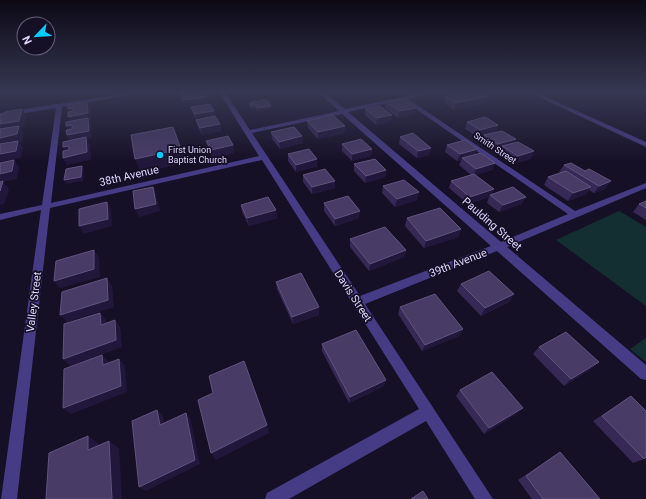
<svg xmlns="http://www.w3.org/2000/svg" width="646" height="499" font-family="Roboto,sans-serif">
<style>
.green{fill:#132f31}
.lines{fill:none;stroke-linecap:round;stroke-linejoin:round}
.minor{fill:#453c85;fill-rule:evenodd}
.tertiary{fill:#453c85;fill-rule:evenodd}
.wall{fill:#362955}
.shaded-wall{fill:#21173b}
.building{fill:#483c67;stroke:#60547f}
.poi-dot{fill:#06cdfb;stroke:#161027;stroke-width:1.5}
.labels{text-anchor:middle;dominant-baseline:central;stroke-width:3.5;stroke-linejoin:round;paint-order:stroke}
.far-street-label{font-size:9px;fill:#dfd7fe;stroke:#161027}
.far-poi-label{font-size:9px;fill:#dfd7fe;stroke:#161027;text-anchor:start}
.street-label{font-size:11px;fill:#dfd7fe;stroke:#161027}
</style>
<rect width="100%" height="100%" fill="#161027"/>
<!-- green -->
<g class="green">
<polygon points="619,211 646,227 646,306 556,240"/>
<polygon points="646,338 646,362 630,349"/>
</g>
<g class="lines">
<!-- minor -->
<path class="minor" d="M134 92H147L62 107 51 203 259 156 219 92H225L250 130 339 111 318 92H324L345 109 426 92H436L408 99 575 211 646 183V188L507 247 646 365V380L641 379 497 251 365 304 493 499H475L426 421 289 499H265L267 493 419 409 262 160 50 208 17 499H1L41 210 0 220V214L42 205 56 108 0 117V113ZM403 100 568 214 501 242 348 112ZM342 114 491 246 360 296 252 133Z"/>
<!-- tertiary -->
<polygon class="tertiary" points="528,92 535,92 646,142 646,147"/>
</g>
<!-- wall -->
<g class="wall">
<polygon points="489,96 487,102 454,110 444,103 445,97"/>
<polygon points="386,102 416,108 414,114 398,118 385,108"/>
<polygon points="249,103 271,109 258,112 256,109 252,109 249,106"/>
<polygon points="191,107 214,111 215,116 220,124 221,131 202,135 198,127 196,120 193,114"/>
<polygon points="365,109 391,122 376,125 365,115"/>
<polygon points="307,121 345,126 344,133 318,139 308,128"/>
<polygon points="467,122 498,125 496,132 478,137 465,129"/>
<polygon points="271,132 302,136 303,143 280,149 272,139"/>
<polygon points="484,135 516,139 514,143 531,159 515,163 499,154 501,149 495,151 482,142"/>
<polygon points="400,137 429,155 417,158 399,144"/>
<polygon points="206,141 234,153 213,158 208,148"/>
<polygon points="342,144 372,149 371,156 352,161 342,151"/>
<polygon points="447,145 476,154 495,163 492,170 475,175 494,189 491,195 522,204 499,212 487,203 489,197 468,204 449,188 451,181 471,175 459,165 461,161 457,161 445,152"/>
<polygon points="288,154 318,166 296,172 288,161"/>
<polygon points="354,164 386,170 385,177 365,183 354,171"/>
<polygon points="564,165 605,189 594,193 589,190 586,194 568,201 544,185 548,177 560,173 559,172"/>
<polygon points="303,175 335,188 312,194 303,182"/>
<polygon points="383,186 417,200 395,207 382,193"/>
<polygon points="646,201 646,220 633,212 639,204"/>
<polygon points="324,203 359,218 335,226 324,211"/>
<polygon points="241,205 277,218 249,226 242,212"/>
<polygon points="407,218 461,229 458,237 424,248 405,226"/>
<polygon points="350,239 406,250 404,257 369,271 350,247"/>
<polygon points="276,282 319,307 319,315 293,324 277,289"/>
<polygon points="461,284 514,294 509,302 481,316 457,291"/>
<polygon points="400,307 463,329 459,336 422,351 398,314"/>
<polygon points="322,344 384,386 349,403 322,351"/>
<polygon points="539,347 591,369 564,386 533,354"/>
<polygon points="460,390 516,414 484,434 456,396"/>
<polygon points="631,396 644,459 633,463 593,421"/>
<polygon points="560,452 600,499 532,499 518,480 552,457"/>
</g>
<!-- shaded-wall -->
<g class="shaded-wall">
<polygon points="168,92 205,92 206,93 170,98"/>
<polygon points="489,96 487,102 454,110 456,103"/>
<polygon points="206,97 208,103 184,107 182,100"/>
<polygon points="87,102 91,108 92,120 89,120 91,125 92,138 87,139 90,144 91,160 67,165 63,158 87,152 70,143 67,135 89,131 72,124 68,117"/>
<polygon points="256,105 256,109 252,109 252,106"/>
<polygon points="271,106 271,109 258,112 258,108"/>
<polygon points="73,108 76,115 71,115 68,109"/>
<polygon points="416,108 414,114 398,118 399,111"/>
<polygon points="22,109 27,116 23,127 21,128 24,133 22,142 19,142 23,148 21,158 0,162 0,138 4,131 2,128 0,128 0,120"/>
<polygon points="214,111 215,117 197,121 195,114"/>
<polygon points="392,115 391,122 376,125 377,118"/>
<polygon points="220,124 221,131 202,135 200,128"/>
<polygon points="72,125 76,132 70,133 66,126"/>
<polygon points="498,125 496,132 478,137 480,130"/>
<polygon points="345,126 344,133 318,139 318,132"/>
<polygon points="302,136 303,143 280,149 279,142"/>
<polygon points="516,139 513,146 502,146 501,149 495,151 498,144"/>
<polygon points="233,145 234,153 213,158 211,150"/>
<polygon points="69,146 73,153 67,154 63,147"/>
<polygon points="431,148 429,155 417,158 418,151"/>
<polygon points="181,149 185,163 141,173 135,159"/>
<polygon points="372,149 371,156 352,161 352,154"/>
<polygon points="478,149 475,156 462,158 461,161 457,161 460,154"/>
<polygon points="534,151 531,159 515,163 518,156"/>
<polygon points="317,159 318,166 296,172 296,165"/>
<polygon points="14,160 19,167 17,179 3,182 9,189 4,204 0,205 0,174"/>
<polygon points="495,163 492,170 473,176 476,169"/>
<polygon points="82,166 84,170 83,181 67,184 64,180"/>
<polygon points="386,170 385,177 365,183 366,176"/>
<polygon points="335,181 335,188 312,194 312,187"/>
<polygon points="611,181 605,189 594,193 599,186"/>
<polygon points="153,187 156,194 160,211 139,217 135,209"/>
<polygon points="591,187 586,194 568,201 573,193"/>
<polygon points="494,189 491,196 490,195 489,197 468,204 470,197"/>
<polygon points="419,192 417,200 395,207 397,199"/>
<polygon points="526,197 522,204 499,212 503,205"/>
<polygon points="107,202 111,210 112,226 84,234 79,226"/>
<polygon points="276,210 277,218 249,226 247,218"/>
<polygon points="360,211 359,218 335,226 335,219"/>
<polygon points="461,229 458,237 424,248 426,241"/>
<polygon points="94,250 99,258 100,277 60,288 54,281"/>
<polygon points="406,250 404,257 369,271 370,264"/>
<polygon points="107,278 112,286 114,307 67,322 60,315"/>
<polygon points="514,294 509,302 481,316 485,308"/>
<polygon points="319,307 319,315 293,324 292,317"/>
<polygon points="100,313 106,320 106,332 101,325"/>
<polygon points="115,320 120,327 122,347 70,366 63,359"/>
<polygon points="463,329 459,336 422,351 425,345"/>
<polygon points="102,355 109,362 109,372 103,365"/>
<polygon points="119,359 125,366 127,392 71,414 63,408"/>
<polygon points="599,362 591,369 564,386 571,379"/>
<polygon points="386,380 384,386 349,403 350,397"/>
<polygon points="523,408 516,414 484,434 489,428"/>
<polygon points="157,410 163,416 165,430 160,425"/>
<polygon points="186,413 190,418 200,464 146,491 139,487"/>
<polygon points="267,425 269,433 216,460 211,453"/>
<polygon points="88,436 99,444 100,457 88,450"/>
<polygon points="109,441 119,448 122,499 112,499"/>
</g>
<!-- building -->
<g class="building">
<polygon points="189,92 204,92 206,97 182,100 180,93"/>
<polygon points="469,92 481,92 489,96 456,103 445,97"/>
<polygon points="266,99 271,106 258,108 256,105 252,106 249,103"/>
<polygon points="402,99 416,108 399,111 386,102"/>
<polygon points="87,102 88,113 68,117 68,112 73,111 73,108 68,109 68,105"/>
<polygon points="210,104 214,111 195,114 191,107"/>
<polygon points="380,106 392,115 377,118 365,109"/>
<polygon points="22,109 19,121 0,124 1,120 0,120 0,115 4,114 5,112"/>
<polygon points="333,115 345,126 318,132 307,121"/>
<polygon points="215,116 220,124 200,128 196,120"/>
<polygon points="485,117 498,125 480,130 467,122"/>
<polygon points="88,118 89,131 67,135 66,130 72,129 72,125 66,126 66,122"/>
<polygon points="19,126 17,134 0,138 0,129"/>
<polygon points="173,127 181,149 135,159 131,135"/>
<polygon points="294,127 302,136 279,142 271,132"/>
<polygon points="502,131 516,139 498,144 484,135"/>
<polygon points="413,133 431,148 418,151 400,137"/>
<polygon points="228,136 233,145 211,150 206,141"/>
<polygon points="86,137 87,152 63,158 63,151 69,150 69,146 63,147 63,142"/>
<polygon points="361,139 372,149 352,154 342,144"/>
<polygon points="465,140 478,149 460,154 447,145"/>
<polygon points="18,141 16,151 0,154 0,144"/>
<polygon points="518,142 534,151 518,156 502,146"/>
<polygon points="309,149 317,159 296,165 288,154"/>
<polygon points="481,153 495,163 476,169 462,158"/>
<polygon points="375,159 386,170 366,176 354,164"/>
<polygon points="14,160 12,171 0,174 0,163"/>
<polygon points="571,163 585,171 589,169 611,181 599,186 564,165"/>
<polygon points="82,166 81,177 64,180 66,169"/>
<polygon points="325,169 335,181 312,187 303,175"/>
<polygon points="566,171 591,187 573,193 548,177"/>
<polygon points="474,174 494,189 470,197 451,181"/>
<polygon points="404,180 419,192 397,199 383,186"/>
<polygon points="3,181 0,191 0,182"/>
<polygon points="153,187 156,204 135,209 133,191"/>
<polygon points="513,187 526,197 503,205 490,195"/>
<polygon points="348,196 360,211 335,219 324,203"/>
<polygon points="268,197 276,210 247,218 241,205"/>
<polygon points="646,201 646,208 639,204"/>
<polygon points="107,202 108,219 79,226 79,209"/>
<polygon points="440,208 461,229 426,241 407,218"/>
<polygon points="385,227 406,250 370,264 350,239"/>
<polygon points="94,250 94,269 54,281 56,261"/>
<polygon points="489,271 514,294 485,308 461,284"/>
<polygon points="301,273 319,307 292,317 276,282"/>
<polygon points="107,278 108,300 60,315 62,292"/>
<polygon points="435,294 463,329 425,345 400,307"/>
<polygon points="100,313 101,325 115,320 116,340 63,359 64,324"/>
<polygon points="356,330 386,380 350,397 322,344"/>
<polygon points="566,332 599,362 571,379 539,347"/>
<polygon points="102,355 103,365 119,359 121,386 63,408 64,369"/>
<polygon points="244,361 267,425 211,453 198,400 213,393 209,376"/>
<polygon points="492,372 523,408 489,428 460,390"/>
<polygon points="631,396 646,411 646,457 644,459 602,416"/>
<polygon points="157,410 160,425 186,413 195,460 139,487 132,421"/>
<polygon points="88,436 88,450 109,441 112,499 46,499 49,453"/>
<polygon points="560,452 600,499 543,499 526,476"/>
<polygon points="423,491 428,499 411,499"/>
</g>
<!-- sky -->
<linearGradient id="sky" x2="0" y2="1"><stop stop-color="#0c0915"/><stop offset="0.57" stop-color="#363752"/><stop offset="1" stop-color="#363752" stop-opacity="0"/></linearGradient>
<rect width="646" height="162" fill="url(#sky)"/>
<!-- markers -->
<circle class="poi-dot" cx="160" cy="155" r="4"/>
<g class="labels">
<!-- far-street labels -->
<g class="far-street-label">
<text transform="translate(495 148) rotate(34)">Smith Street</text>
</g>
<!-- far-poi labels -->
<g class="far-poi-label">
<text x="168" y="150">First Union<tspan x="168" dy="10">Baptist Church</tspan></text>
</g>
<!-- street labels -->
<g class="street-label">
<text transform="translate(129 176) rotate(-13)">38th Avenue</text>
<text transform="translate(492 224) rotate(41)">Paulding Street</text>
<text transform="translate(458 263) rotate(-21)">39th Avenue</text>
<text transform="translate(353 296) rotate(57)">Davis Street</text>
<text transform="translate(34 302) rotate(-83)">Valley Street</text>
</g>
</g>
<!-- north arrow -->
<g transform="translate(36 36) rotate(245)"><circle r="19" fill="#161027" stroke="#66607d"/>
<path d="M0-3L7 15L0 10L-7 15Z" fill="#06cdfb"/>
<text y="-6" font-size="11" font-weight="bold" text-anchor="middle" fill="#dfd7fe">N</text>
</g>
</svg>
